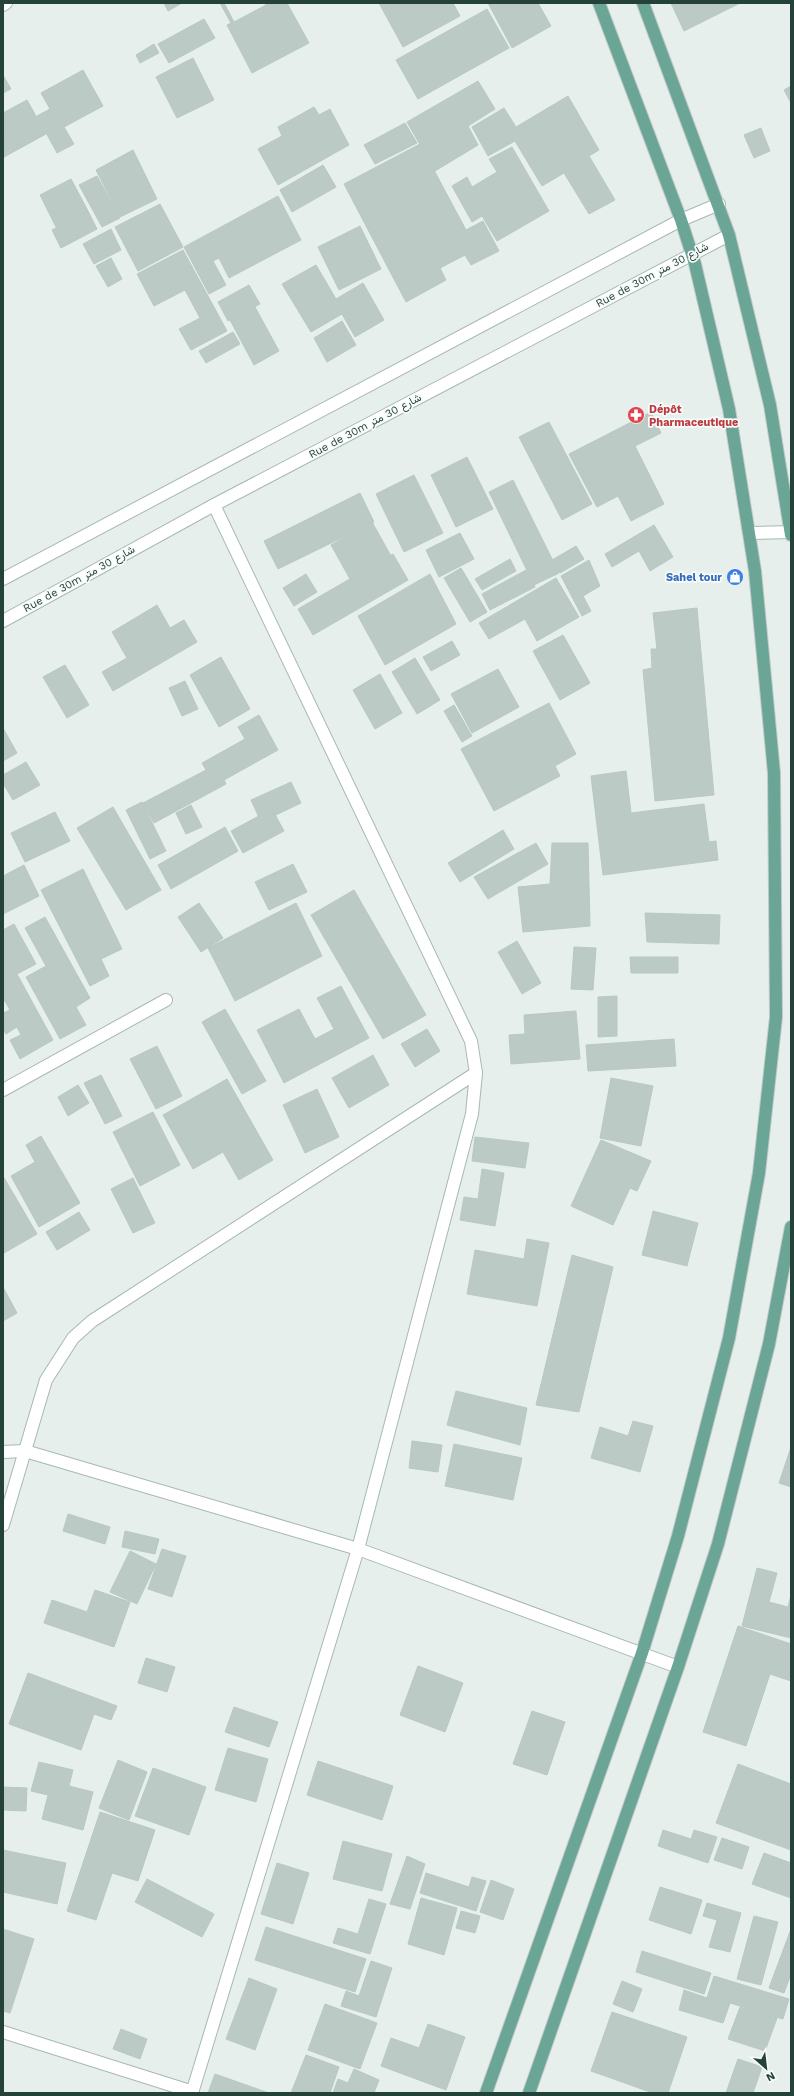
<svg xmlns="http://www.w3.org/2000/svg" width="794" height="2096" font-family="'Work Sans',Vazirmatn,sans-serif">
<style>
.building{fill:#bbcac4;stroke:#b8c9c2}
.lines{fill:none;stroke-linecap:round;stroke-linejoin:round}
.minor-casing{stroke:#a8b8b2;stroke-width:14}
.major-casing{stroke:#c2cac8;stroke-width:14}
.minor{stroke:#fff;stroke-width:12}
.major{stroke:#6aa596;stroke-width:12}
.labels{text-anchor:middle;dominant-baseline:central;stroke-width:3.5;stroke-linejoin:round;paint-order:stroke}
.street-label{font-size:11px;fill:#24423a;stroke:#f7fbf9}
.health-label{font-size:11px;font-weight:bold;fill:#be3a42;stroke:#f7fbf9;text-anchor:start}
.shop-label{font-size:11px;font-weight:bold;fill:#366cbe;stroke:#f7fbf9;text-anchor:end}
</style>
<rect width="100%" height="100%" fill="#e6efeb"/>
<!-- building -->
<g class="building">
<polygon points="164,3 182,3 168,11"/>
<polygon points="220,3 224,3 234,22 266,5 265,3 287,3 309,43 252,73 227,25 231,23"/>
<polygon points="379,3 453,3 460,16 403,47"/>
<polygon points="488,3 538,3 551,26 512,48"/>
<polygon points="671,3 740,3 684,31"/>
<polygon points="487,9 509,48 418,99 396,60"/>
<polygon points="204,19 215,38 169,63 158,44"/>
<polygon points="154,44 159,53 140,63 136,55"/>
<polygon points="193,58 214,100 177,118 156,77"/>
<polygon points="83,70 103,106 64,127 74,144 57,153 37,116 50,109 41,93"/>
<polygon points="3,75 11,89 3,93"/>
<polygon points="478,81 495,109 468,126 478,145 435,171 407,122"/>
<polygon points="791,86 791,103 784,90"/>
<polygon points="568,96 599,150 589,156 615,200 589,214 564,173 542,186 515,141 488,156 472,127 504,108 516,127"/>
<polygon points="27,100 46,134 4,157 3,113"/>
<polygon points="314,107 319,115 330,109 349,145 278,185 258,149 282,136 278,127"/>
<polygon points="405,123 417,143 375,164 364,145"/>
<polygon points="761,128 770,151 754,158 744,135"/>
<polygon points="420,144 466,230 483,221 499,251 471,265 465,255 440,268 446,280 406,302 344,184"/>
<polygon points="512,147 549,211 497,241 482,216 472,222 452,186 467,177 472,187 497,172 489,159"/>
<polygon points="133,150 157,199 120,217 96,170"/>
<polygon points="323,165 336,187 292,212 280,190"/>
<polygon points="97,176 120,218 102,227 79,185"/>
<polygon points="71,179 88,211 56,227 40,195"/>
<polygon points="278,196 301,240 229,278 219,258 213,261 226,285 209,294 184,247"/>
<polygon points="160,204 183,247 138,271 115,227"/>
<polygon points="88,211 97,229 61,248 52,230"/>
<polygon points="360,226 381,269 339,290 318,247"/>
<polygon points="111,229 121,250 94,264 83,244"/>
<polygon points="183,250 227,331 191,350 179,329 200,318 185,290 154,306 137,274"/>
<polygon points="111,258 122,279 108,287 96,266"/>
<polygon points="316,265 336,299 363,283 384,320 355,337 342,314 311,332 282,284"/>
<polygon points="249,285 260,304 228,321 218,302"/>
<polygon points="255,307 279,351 254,365 230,320"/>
<polygon points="342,321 356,345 327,362 314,338"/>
<polygon points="233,332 240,344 206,363 199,351"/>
<polygon points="651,412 661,433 635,446 664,504 631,521 618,496 597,507 569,454"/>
<polygon points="549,422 592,504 562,520 519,437"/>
<polygon points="467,457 493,509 456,527 431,475"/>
<polygon points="414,475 443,533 404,552 376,494"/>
<polygon points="513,480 559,573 534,585 489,492"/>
<polygon points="360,493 374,522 278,569 264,541"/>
<polygon points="372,522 391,556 350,579 331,545"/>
<polygon points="654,525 673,557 650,571 639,551 612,567 605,554"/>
<polygon points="460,533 474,559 439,577 426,550"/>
<polygon points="576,546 584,559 560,573 552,560"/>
<polygon points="393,554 408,580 313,635 298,609"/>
<polygon points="510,559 516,571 482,590 475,579"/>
<polygon points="589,560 600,586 583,596 591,611 582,616 561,576"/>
<polygon points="461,568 487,612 470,622 444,578"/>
<polygon points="526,570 535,587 490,610 482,594"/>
<polygon points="306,574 317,592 294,606 283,588"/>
<polygon points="430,574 456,624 385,665 358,616"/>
<polygon points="556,578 579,617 537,641 525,619 489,639 479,623"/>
<polygon points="157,605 170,628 184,620 197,642 113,691 102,672 127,658 112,632"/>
<polygon points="697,608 714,795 655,801 643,670 652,668 651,649 657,649 653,613"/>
<polygon points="563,635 590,683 560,700 533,651"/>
<polygon points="452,641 460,655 431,671 423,657"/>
<polygon points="221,657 250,709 219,727 190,675"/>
<polygon points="415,658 440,700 417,714 392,672"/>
<polygon points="65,665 89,705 67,718 43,677"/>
<polygon points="498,669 519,707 472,733 451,694"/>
<polygon points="380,674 402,713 375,729 353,690"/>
<polygon points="185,681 198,709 182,716 169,688"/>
<polygon points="549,703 576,754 555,766 560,776 494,811 461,749"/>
<polygon points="454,705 472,736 462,742 444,711"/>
<polygon points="259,715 278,750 224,780 226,784 154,823 143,803 206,770 202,763 245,739 238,727"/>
<polygon points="3,728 17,753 3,761"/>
<polygon points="26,762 40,785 13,800 3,783 3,775"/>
<polygon points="626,771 631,813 704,804 709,842 716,841 718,860 603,875 591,776"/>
<polygon points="291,782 301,803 261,822 251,800"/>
<polygon points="142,802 166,851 150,859 126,810"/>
<polygon points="191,805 202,827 186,834 176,813"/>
<polygon points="113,807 161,890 126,910 77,828"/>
<polygon points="272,809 284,831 243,853 231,831"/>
<polygon points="55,812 70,841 25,862 11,833"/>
<polygon points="225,827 238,851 171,889 158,865"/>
<polygon points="503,830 514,849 460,882 448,863"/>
<polygon points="536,843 548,864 488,899 474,877"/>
<polygon points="552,843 588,843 590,926 523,932 518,887 550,884"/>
<polygon points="293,864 307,892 269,910 255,882"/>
<polygon points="24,865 39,896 3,914 3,876"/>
<polygon points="83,869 122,949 101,959 109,976 90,986 41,890"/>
<polygon points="354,890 426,1015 383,1039 311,915"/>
<polygon points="199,903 223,938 201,952 178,917"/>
<polygon points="296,903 322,956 235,1001 208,948"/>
<polygon points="645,913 720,915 719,944 647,942"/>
<polygon points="45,917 90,998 76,1007 86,1025 60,1039 26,977 46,966 25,928"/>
<polygon points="14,924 36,964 17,974 53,1040 20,1059 10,1040 21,1035 17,1027 6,1034 3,1029 3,1013 10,1010 5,1001 3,1002 3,930"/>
<polygon points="517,941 541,983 522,994 498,952"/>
<polygon points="574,947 596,948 593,990 571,989"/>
<polygon points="630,957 678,957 678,973 631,973"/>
<polygon points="341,986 369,1038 284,1083 257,1030 299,1009 315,1039 334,1029 317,998"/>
<polygon points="617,996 617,1036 598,1037 598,997"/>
<polygon points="225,1009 266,1081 242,1094 202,1022"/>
<polygon points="576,1011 580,1059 511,1064 509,1035 525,1034 524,1015"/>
<polygon points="427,1029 440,1051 415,1067 401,1044"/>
<polygon points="674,1039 676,1066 588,1071 586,1045"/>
<polygon points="157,1046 182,1096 156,1109 130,1059"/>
<polygon points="373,1055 389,1085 349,1108 332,1078"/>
<polygon points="101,1075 122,1116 105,1124 84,1083"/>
<polygon points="611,1078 653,1086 641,1146 600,1138"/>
<polygon points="227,1079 273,1160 239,1180 223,1152 193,1169 163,1115"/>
<polygon points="78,1085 89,1103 68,1116 58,1097"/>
<polygon points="317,1089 339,1137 305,1153 283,1105"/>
<polygon points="153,1112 180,1165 140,1186 113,1132"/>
<polygon points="41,1136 80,1203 39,1227 11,1176 35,1162 26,1145"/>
<polygon points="475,1137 529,1143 525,1168 472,1161"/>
<polygon points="601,1140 651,1161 637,1191 630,1188 613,1225 571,1206"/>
<polygon points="482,1169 504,1173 495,1226 460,1220 464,1197 478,1199"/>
<polygon points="3,1176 37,1234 4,1253 3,1250"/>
<polygon points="133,1178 155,1223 133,1233 111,1189"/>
<polygon points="653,1211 698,1223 687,1266 642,1255"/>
<polygon points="79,1212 90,1230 57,1250 46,1232"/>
<polygon points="527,1239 549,1243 537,1306 467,1294 475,1250 524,1259"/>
<polygon points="572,1255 613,1267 579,1412 536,1405"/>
<polygon points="3,1287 17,1313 3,1321"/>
<polygon points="456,1391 527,1408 520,1445 447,1425"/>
<polygon points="633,1421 653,1426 640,1472 591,1458 600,1427 628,1436"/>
<polygon points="412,1441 442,1445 438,1472 409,1468"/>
<polygon points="454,1444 522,1458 513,1500 445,1486"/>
<polygon points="791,1447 791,1487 779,1483"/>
<polygon points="68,1514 110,1527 105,1544 63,1531"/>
<polygon points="125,1531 159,1539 155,1554 122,1547"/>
<polygon points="162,1549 186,1556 172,1597 148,1589"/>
<polygon points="130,1551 156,1564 137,1604 110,1592"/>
<polygon points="757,1568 777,1573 769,1602 788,1607 791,1595 791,1638 742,1626"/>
<polygon points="95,1590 130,1602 114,1647 44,1623 52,1600 87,1612"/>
<polygon points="738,1626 791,1644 791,1681 770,1674 746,1746 703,1732"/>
<polygon points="146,1658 175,1667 167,1692 138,1683"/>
<polygon points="418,1666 463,1683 445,1732 400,1715"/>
<polygon points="28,1673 117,1706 111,1720 94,1714 81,1750 9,1724"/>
<polygon points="234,1707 278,1722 269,1747 225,1732"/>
<polygon points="532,1711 565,1722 547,1775 513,1764"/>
<polygon points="228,1748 268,1759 256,1802 215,1790"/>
<polygon points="118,1760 147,1772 129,1820 99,1808"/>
<polygon points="318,1761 393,1786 382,1820 307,1795"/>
<polygon points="39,1762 73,1770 69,1786 93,1792 83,1830 42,1819 48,1795 31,1791"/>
<polygon points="738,1764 791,1784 791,1850 716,1823"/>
<polygon points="153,1768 206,1787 189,1835 135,1816"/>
<polygon points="3,1787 27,1788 26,1811 3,1810"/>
<polygon points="100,1812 155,1830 138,1881 112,1873 96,1920 67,1911"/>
<polygon points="663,1830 691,1839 694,1830 717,1837 708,1863 658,1846"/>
<polygon points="722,1838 749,1847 742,1869 714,1860"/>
<polygon points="343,1841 392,1854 382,1891 333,1879"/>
<polygon points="3,1850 66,1863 57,1904 3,1892"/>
<polygon points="764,1853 791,1863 791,1898 752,1884"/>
<polygon points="407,1856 425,1864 410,1909 390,1904"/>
<polygon points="277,1863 309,1873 293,1924 261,1914"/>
<polygon points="426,1873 469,1887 472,1877 486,1881 476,1911 420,1893"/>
<polygon points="147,1879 214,1914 202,1937 135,1902"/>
<polygon points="491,1880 514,1889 503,1920 480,1912"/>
<polygon points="660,1887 702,1900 691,1934 649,1920"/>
<polygon points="421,1898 457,1908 444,1955 408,1944"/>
<polygon points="369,1899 386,1904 370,1954 333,1943 338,1928 358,1934"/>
<polygon points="707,1903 741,1913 730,1952 709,1947 717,1920 703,1916"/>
<polygon points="461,1911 480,1916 475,1933 456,1928"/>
<polygon points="754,1916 778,1922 761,1985 737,1979"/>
<polygon points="266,1927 366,1959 355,1992 255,1960"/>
<polygon points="3,1929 34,1939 10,2013 3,2011"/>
<polygon points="791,1929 791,1974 784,1993 769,1988"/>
<polygon points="642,1951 711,1973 704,1994 636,1972"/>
<polygon points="371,1961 392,1968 376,2017 341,2006 346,1991 359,1996"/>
<polygon points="714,1976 789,1999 783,2019 730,2003 723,2023 679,2010 684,1990 707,1998"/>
<polygon points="249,1978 277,1989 255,2050 226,2039"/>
<polygon points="622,1981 642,1989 633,2012 613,2004"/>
<polygon points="325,2004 377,2023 360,2069 308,2050"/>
<polygon points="740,2007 777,2018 765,2051 728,2039"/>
<polygon points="612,2012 687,2037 668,2093 653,2093 591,2071"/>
<polygon points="428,2024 465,2037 446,2090 381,2066 391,2038 419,2048"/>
<polygon points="121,2029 147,2039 140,2059 113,2049"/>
<polygon points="306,2055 339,2067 330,2093 291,2093"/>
<polygon points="738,2059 762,2067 753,2093 726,2093"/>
<polygon points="354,2069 379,2080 374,2093 333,2093 338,2079 348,2083"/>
<polygon points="215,2074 269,2093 208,2093"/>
</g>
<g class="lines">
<!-- minor casing -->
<g class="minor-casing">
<g id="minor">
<polyline points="3,5 6,3"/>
<polyline points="749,533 791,532"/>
<polyline points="3,579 681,220 719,204"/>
<polyline points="3,621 214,505 729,235"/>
<polyline points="3,1090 166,1000"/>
<polyline points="3,1452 25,1451 358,1549 678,1667"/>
<polyline points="3,1525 46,1380 73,1338 92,1321 476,1073"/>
<polyline points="3,2032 193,2092"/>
<polyline points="192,2093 358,1549 472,1114 476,1073 471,1041 214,505"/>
</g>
</g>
<!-- major casing -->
<g class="major-casing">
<g id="major">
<polyline points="643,3 729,235 770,405 791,535"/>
<polyline points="486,2093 642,1653 678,1536 729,1338 759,1173 776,1017 774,773 755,571 729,409 695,264 681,220 599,3"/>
<polyline points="529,2093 678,1667 718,1544 769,1344 791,1227"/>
</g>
</g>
<!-- minor -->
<use href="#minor" class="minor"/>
<!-- major -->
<use href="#major" class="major"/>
</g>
<!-- icons -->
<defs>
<g id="pharmacy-disc" transform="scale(0.9)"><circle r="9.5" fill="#e0444e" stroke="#f7fbf9"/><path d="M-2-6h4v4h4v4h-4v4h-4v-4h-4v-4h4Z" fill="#fff"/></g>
<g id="shop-disc" transform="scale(0.9)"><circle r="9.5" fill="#3f7fe0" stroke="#f7fbf9"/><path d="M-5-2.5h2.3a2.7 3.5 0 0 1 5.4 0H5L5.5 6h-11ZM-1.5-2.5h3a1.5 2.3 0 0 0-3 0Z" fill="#fff"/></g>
</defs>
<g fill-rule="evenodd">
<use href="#pharmacy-disc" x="636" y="415"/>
<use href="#shop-disc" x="735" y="577"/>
</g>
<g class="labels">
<!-- street labels -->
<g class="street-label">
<text transform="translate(652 275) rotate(-28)">Rue de 30m شارع 30 متر</text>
<text transform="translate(365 426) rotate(-28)">Rue de 30m شارع 30 متر</text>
<text transform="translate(79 579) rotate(-29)">Rue de 30m شارع 30 متر</text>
</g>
<!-- health labels -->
<g class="health-label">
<text x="649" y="409">Dépôt<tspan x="649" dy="13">Pharmaceutique</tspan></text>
</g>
<!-- shop labels -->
<g class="shop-label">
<text x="722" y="577">Sahel tour</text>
</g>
</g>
<!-- border -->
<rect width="794" height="2096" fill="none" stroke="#24423a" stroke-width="8"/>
<!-- north arrow -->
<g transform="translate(766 2068) rotate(152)" stroke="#f7fbf9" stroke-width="3" paint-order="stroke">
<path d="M0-3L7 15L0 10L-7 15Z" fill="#24423a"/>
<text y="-6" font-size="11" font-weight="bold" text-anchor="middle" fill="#24423a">N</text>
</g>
</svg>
